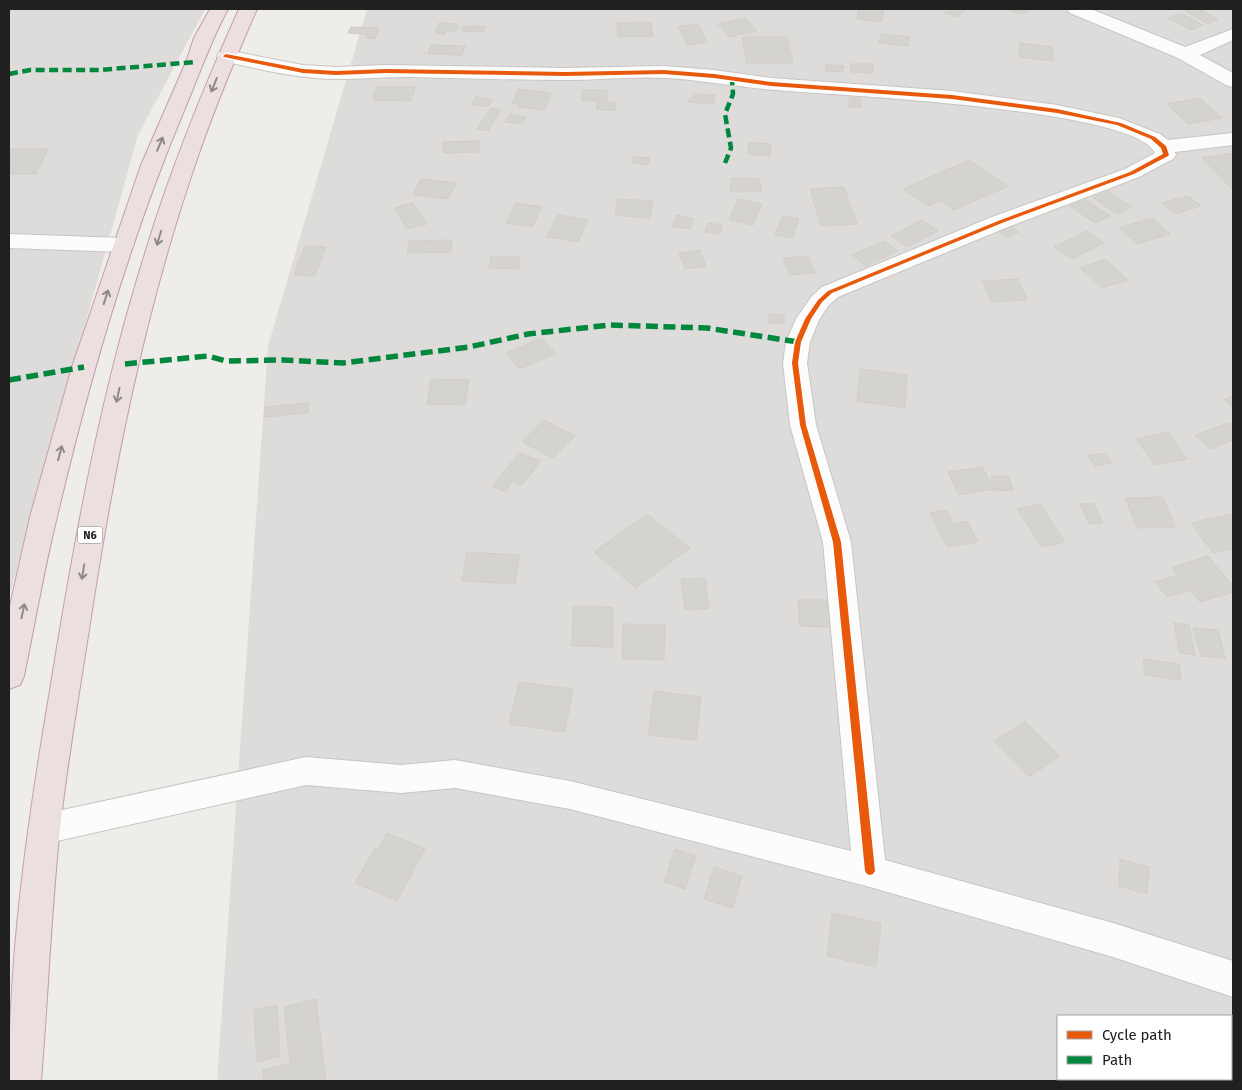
<svg xmlns="http://www.w3.org/2000/svg" width="1242" height="1090" font-family="'Fira Sans',sans-serif">
<style>
.residential{fill:#dddcda;fill-rule:evenodd}
.building{fill:#d5d3d0;stroke:#d2ceca}
.lines{fill:none;stroke-linecap:round;stroke-linejoin:round}
.minor-casing{stroke:#c7c6c5;stroke-width:2}
.highway-casing{stroke:#c69ea9;stroke-width:2}
.minor{fill:#fcfcfc;fill-rule:evenodd}
.highway{fill:#ebdfe0;fill-rule:evenodd}
.quiet-far1{stroke:#00873e;stroke-width:4.5;stroke-dasharray:9 4.5;stroke-linecap:butt}
.quiet{stroke:#00873e;stroke-width:5.5;stroke-dasharray:12 5.5;stroke-linecap:butt}
.cycleway-casing{stroke:#fff;stroke-width:3}
.cycleway{fill:#e8590c;fill-rule:evenodd}
.oneway{stroke:#90898a}
.labels{text-anchor:middle;dominant-baseline:central;stroke-width:4.5;stroke-linejoin:round;paint-order:stroke}
.shield{fill:#fff;stroke:#636363;stroke-width:1}
.shield-label{font-size:11px;font-weight:bold;fill:#202020}
</style>
<rect width="100%" height="100%" fill="#eeede9"/>
<!-- residential -->
<g class="residential">
<polygon points="9,9 205,9 138,135 9,597"/>
<path d="M367 9H1233V1081H217L268 346ZM1058 1016H1231V1079H1058Z"/>
</g>
<!-- building -->
<g class="building">
<polygon points="859,9 884,9 882,22 857,19"/>
<polygon points="949,9 967,9 958,17 944,13"/>
<polygon points="1008,9 1031,9 1021,14"/>
<polygon points="1191,9 1199,9 1218,19 1208,24 1185,11"/>
<polygon points="1181,13 1203,25 1191,30 1168,18"/>
<polygon points="745,18 757,31 729,37 718,24"/>
<polygon points="651,22 653,36 618,37 617,23"/>
<polygon points="439,23 459,24 456,31 446,31 445,34 435,33"/>
<polygon points="698,24 707,42 687,45 678,26"/>
<polygon points="462,26 485,26 483,32 461,31"/>
<polygon points="351,27 379,28 375,39 366,38 367,34 348,33"/>
<polygon points="881,34 910,37 908,46 879,43"/>
<polygon points="742,37 787,37 793,63 747,63"/>
<polygon points="1020,43 1053,47 1053,61 1019,57"/>
<polygon points="431,45 465,46 462,55 428,54"/>
<polygon points="826,64 844,66 843,72 825,71"/>
<polygon points="850,64 873,64 873,73 851,72"/>
<polygon points="377,87 415,87 411,101 373,100"/>
<polygon points="518,89 551,93 545,110 517,107 519,103 512,103"/>
<rect x="582" y="90" width="25" height="11"/>
<polygon points="696,94 715,95 713,104 687,102"/>
<polygon points="476,97 493,100 488,107 471,104"/>
<polygon points="849,98 860,98 861,107 849,107"/>
<polygon points="1200,98 1222,118 1188,124 1167,104"/>
<polygon points="596,102 615,102 616,110 597,110"/>
<polygon points="491,108 501,110 488,131 477,129"/>
<polygon points="510,114 526,117 521,124 505,122"/>
<polygon points="480,141 479,152 443,153 443,142"/>
<polygon points="749,142 771,144 770,156 748,154"/>
<polygon points="9,149 48,149 36,174 9,174"/>
<polygon points="1233,153 1233,188 1231,188 1202,158"/>
<polygon points="634,157 650,158 648,165 632,163"/>
<polygon points="969,160 1008,186 954,210 941,201 927,206 903,189"/>
<polygon points="731,178 758,178 762,191 730,192"/>
<polygon points="421,179 457,183 448,199 413,195"/>
<polygon points="844,187 857,224 821,226 810,189"/>
<polygon points="1108,191 1132,207 1117,214 1093,198"/>
<polygon points="1188,196 1201,206 1174,214 1161,203"/>
<polygon points="618,199 653,201 650,218 615,215"/>
<polygon points="738,199 762,204 753,225 729,220"/>
<polygon points="1085,199 1110,216 1095,223 1070,206"/>
<polygon points="413,203 427,224 407,229 394,208"/>
<polygon points="516,203 542,207 532,227 506,223"/>
<polygon points="558,215 588,220 578,242 547,237"/>
<polygon points="677,215 694,219 690,229 672,226"/>
<polygon points="782,216 799,219 792,238 775,235"/>
<polygon points="1152,218 1170,234 1137,244 1119,228"/>
<polygon points="922,220 938,231 907,247 891,236"/>
<polygon points="708,223 722,225 720,234 705,232"/>
<polygon points="1008,224 1019,232 1007,237 995,229"/>
<polygon points="1087,231 1104,243 1072,259 1054,247"/>
<polygon points="452,240 451,252 407,253 409,241"/>
<polygon points="885,241 898,251 866,266 852,255"/>
<polygon points="305,246 326,247 315,276 294,275"/>
<polygon points="700,250 706,266 685,269 679,253"/>
<polygon points="491,256 520,257 519,269 489,268"/>
<polygon points="808,256 815,273 790,275 783,258"/>
<polygon points="1105,259 1128,280 1102,288 1080,268"/>
<polygon points="1018,279 1027,300 991,302 982,281"/>
<polygon points="769,314 784,315 784,323 769,323"/>
<polygon points="542,338 556,354 519,369 506,353"/>
<polygon points="860,369 907,375 905,408 857,401"/>
<polygon points="431,379 469,380 465,405 427,404"/>
<polygon points="1233,395 1233,408 1224,400"/>
<polygon points="309,403 308,413 264,417 265,407"/>
<polygon points="544,420 575,436 553,458 522,442"/>
<polygon points="1228,423 1233,428 1233,440 1210,449 1195,435"/>
<polygon points="1168,432 1187,459 1155,465 1136,439"/>
<polygon points="519,453 541,461 522,485 513,481 505,492 492,486"/>
<polygon points="1105,453 1112,463 1095,466 1088,456"/>
<polygon points="982,467 994,489 959,495 948,472"/>
<polygon points="991,476 1009,476 1013,490 995,491"/>
<polygon points="1163,497 1175,527 1137,528 1125,498"/>
<polygon points="1094,503 1103,523 1089,524 1080,504"/>
<polygon points="1040,504 1065,542 1042,547 1017,509"/>
<polygon points="947,510 953,524 967,521 978,542 947,547 930,513"/>
<polygon points="647,514 690,548 636,588 594,552"/>
<polygon points="1231,514 1233,516 1233,549 1213,553 1191,523"/>
<polygon points="467,552 520,555 515,584 462,581"/>
<polygon points="1208,556 1233,586 1233,592 1200,602 1191,590 1167,597 1155,582 1178,575 1172,567"/>
<polygon points="705,578 709,609 685,610 681,579"/>
<polygon points="798,600 828,600 831,627 800,626"/>
<polygon points="573,606 613,607 613,647 572,646"/>
<polygon points="1174,623 1189,625 1195,655 1179,653"/>
<polygon points="623,624 665,625 664,660 622,659"/>
<polygon points="1193,628 1218,630 1225,658 1201,656"/>
<polygon points="1143,659 1179,664 1181,680 1145,675"/>
<polygon points="519,682 573,689 565,732 509,724"/>
<polygon points="654,691 701,697 696,740 648,735"/>
<polygon points="1025,721 1060,756 1029,777 994,741"/>
<polygon points="387,833 425,849 397,901 355,883 375,848 378,849"/>
<polygon points="675,849 696,856 685,889 664,882"/>
<polygon points="1120,859 1149,867 1147,894 1119,886"/>
<polygon points="714,867 742,876 733,908 704,899"/>
<polygon points="832,913 881,923 876,967 827,956"/>
<polygon points="316,999 326,1081 264,1081 263,1070 290,1063 284,1007"/>
<polygon points="277,1005 280,1056 257,1062 254,1010"/>
<polygon points="1231,1029 1233,1030 1233,1081 1178,1081 1178,1079 1231,1079"/>
</g>
<g class="lines">
<!-- minor casing -->
<g class="minor-casing">
<g id="minor">
<polygon points="1067,9 1091,9 1185,47 1233,29 1233,40 1200,55 1233,73 1233,87 1226,85 1178,58 1070,13"/>
<path d="M226 50 303 65 336 67 386 65 565 68 664 66 714 70 771 78 952 91 1057 105 1119 118 1160 134 1168 140 1233 133V145L1175 152 1176 155 1173 159 1139 177 1008 227 838 297 828 306 819 320 810 342 807 363 816 425 851 542 885 860 1113 923 1233 961V997L1113 957 870 887 570 809 455 788 401 793 306 785 44 844 32 840 28 829 32 818 44 814 306 757 401 765 455 760 570 781 851 851 823 542 790 425 783 363 786 342 796 319 812 296 822 287 992 217 1125 169 1155 153C1135 108 831 95 775 90 738 87 702 80 666 78 633 76 599 80 566 80 513 80 461 78 408 77 384 77 361 79 337 79 298 79 257 69 219 60L217 56 219 52Z"/>
<polygon points="9,234 123,238 131,240 134,245 131,250 123,252 9,248"/>
</g>
</g>
<!-- highway casing -->
<g class="highway-casing">
<g id="highway">
<path d="M210 9H228C210 42 198 78 183 113 129 242 89 380 57 517 44 569 35 623 24 676L20 685 9 689V610L30 517 72 367 141 165 186 62 194 38Z"/>
<path d="M239 9H257C234 61 212 114 194 168 142 320 112 478 88 636 78 700 67 764 60 828 51 912 48 997 41 1081H9C9 950 28 820 50 690 74 541 101 391 147 247 172 165 204 87 239 9Z"/>
</g>
</g>
<!-- minor -->
<use href="#minor" class="minor"/>
<!-- highway -->
<use href="#highway" class="highway"/>
<!-- quiet-far1 -->
<g class="quiet-far1">
<polyline points="9,74 30,70 100,70 195,62"/>
<polyline points="725,163 731,148 725,114 733,94 732,78"/>
</g>
<!-- quiet -->
<g class="quiet">
<polyline points="125,364 208,356 226,361 283,360 343,363 469,347 528,334 610,325 707,328 798,342"/>
<polyline points="9,380 84,367"/>
</g>
<!-- cycleway casing -->
<g class="cycleway-casing">
<polygon id="cycleway" points="226,54 303,69 336,71 386,69 565,72 664,70 714,74 771,82 952,95 1057,109 1121,123 1155,137 1166,146 1169,155 1168,156 1134,174 1002,223 832,293 822,302 811,319 801,342 798,363 806,425 841,542 875,871 873,874 870,875 867,874 865,871 833,542 800,425 792,363 795,342 805,319 818,300 828,291 998,221 1130,172 1163,154 1161,148 1151,139 1117,125 1057,113 952,99 771,86 714,78 664,74 565,76 386,73 336,75 303,73 224,57 223,56"/>
</g>
<!-- cycleway -->
<use href="#cycleway" class="cycleway"/>
</g>
<!-- one-way arrows -->
<defs><path id="oneway-shaft" d="M-6 0H5M1.5-3L5.5 0L1.5 3" fill="none" stroke-width="1.6" stroke-linecap="round" stroke-linejoin="round" transform="scale(1.25)"/></defs>
<g class="oneway">
<use href="#oneway-shaft" transform="translate(214 85) rotate(112)"/>
<use href="#oneway-shaft" transform="translate(160 144) rotate(-67)"/>
<use href="#oneway-shaft" transform="translate(159 238) rotate(107)"/>
<use href="#oneway-shaft" transform="translate(106 297) rotate(-72)"/>
<use href="#oneway-shaft" transform="translate(118 395) rotate(102)"/>
<use href="#oneway-shaft" transform="translate(60 453) rotate(-75)"/>
<use href="#oneway-shaft" transform="translate(83 572) rotate(99)"/>
<use href="#oneway-shaft" transform="translate(23 611) rotate(-78)"/>
</g>
<g class="labels">
<!-- shield labels -->
<rect class="shield" x="77.5" y="526.5" width="25" height="17" rx="4"/>
<g class="shield-label">
<text x="90" y="535">N6</text>
</g>
</g>
<!-- border -->
<rect width="1242" height="1090" fill="none" stroke="#202020" stroke-width="20"/>
<!-- legend -->
<rect x="1057" y="1015" width="175" height="65" fill="#ffffff" stroke="#a6a6a6"/>
<rect x="1067" y="1031" width="25" height="8" fill="#e8590c" stroke="#a6a6a6"/>
<text x="1102" y="1040" font-size="15" fill="#202020">Cycle path</text>
<rect x="1067" y="1056" width="25" height="8" fill="#00873e" stroke="#a6a6a6"/>
<text x="1102" y="1065" font-size="15" fill="#202020">Path</text>
</svg>
